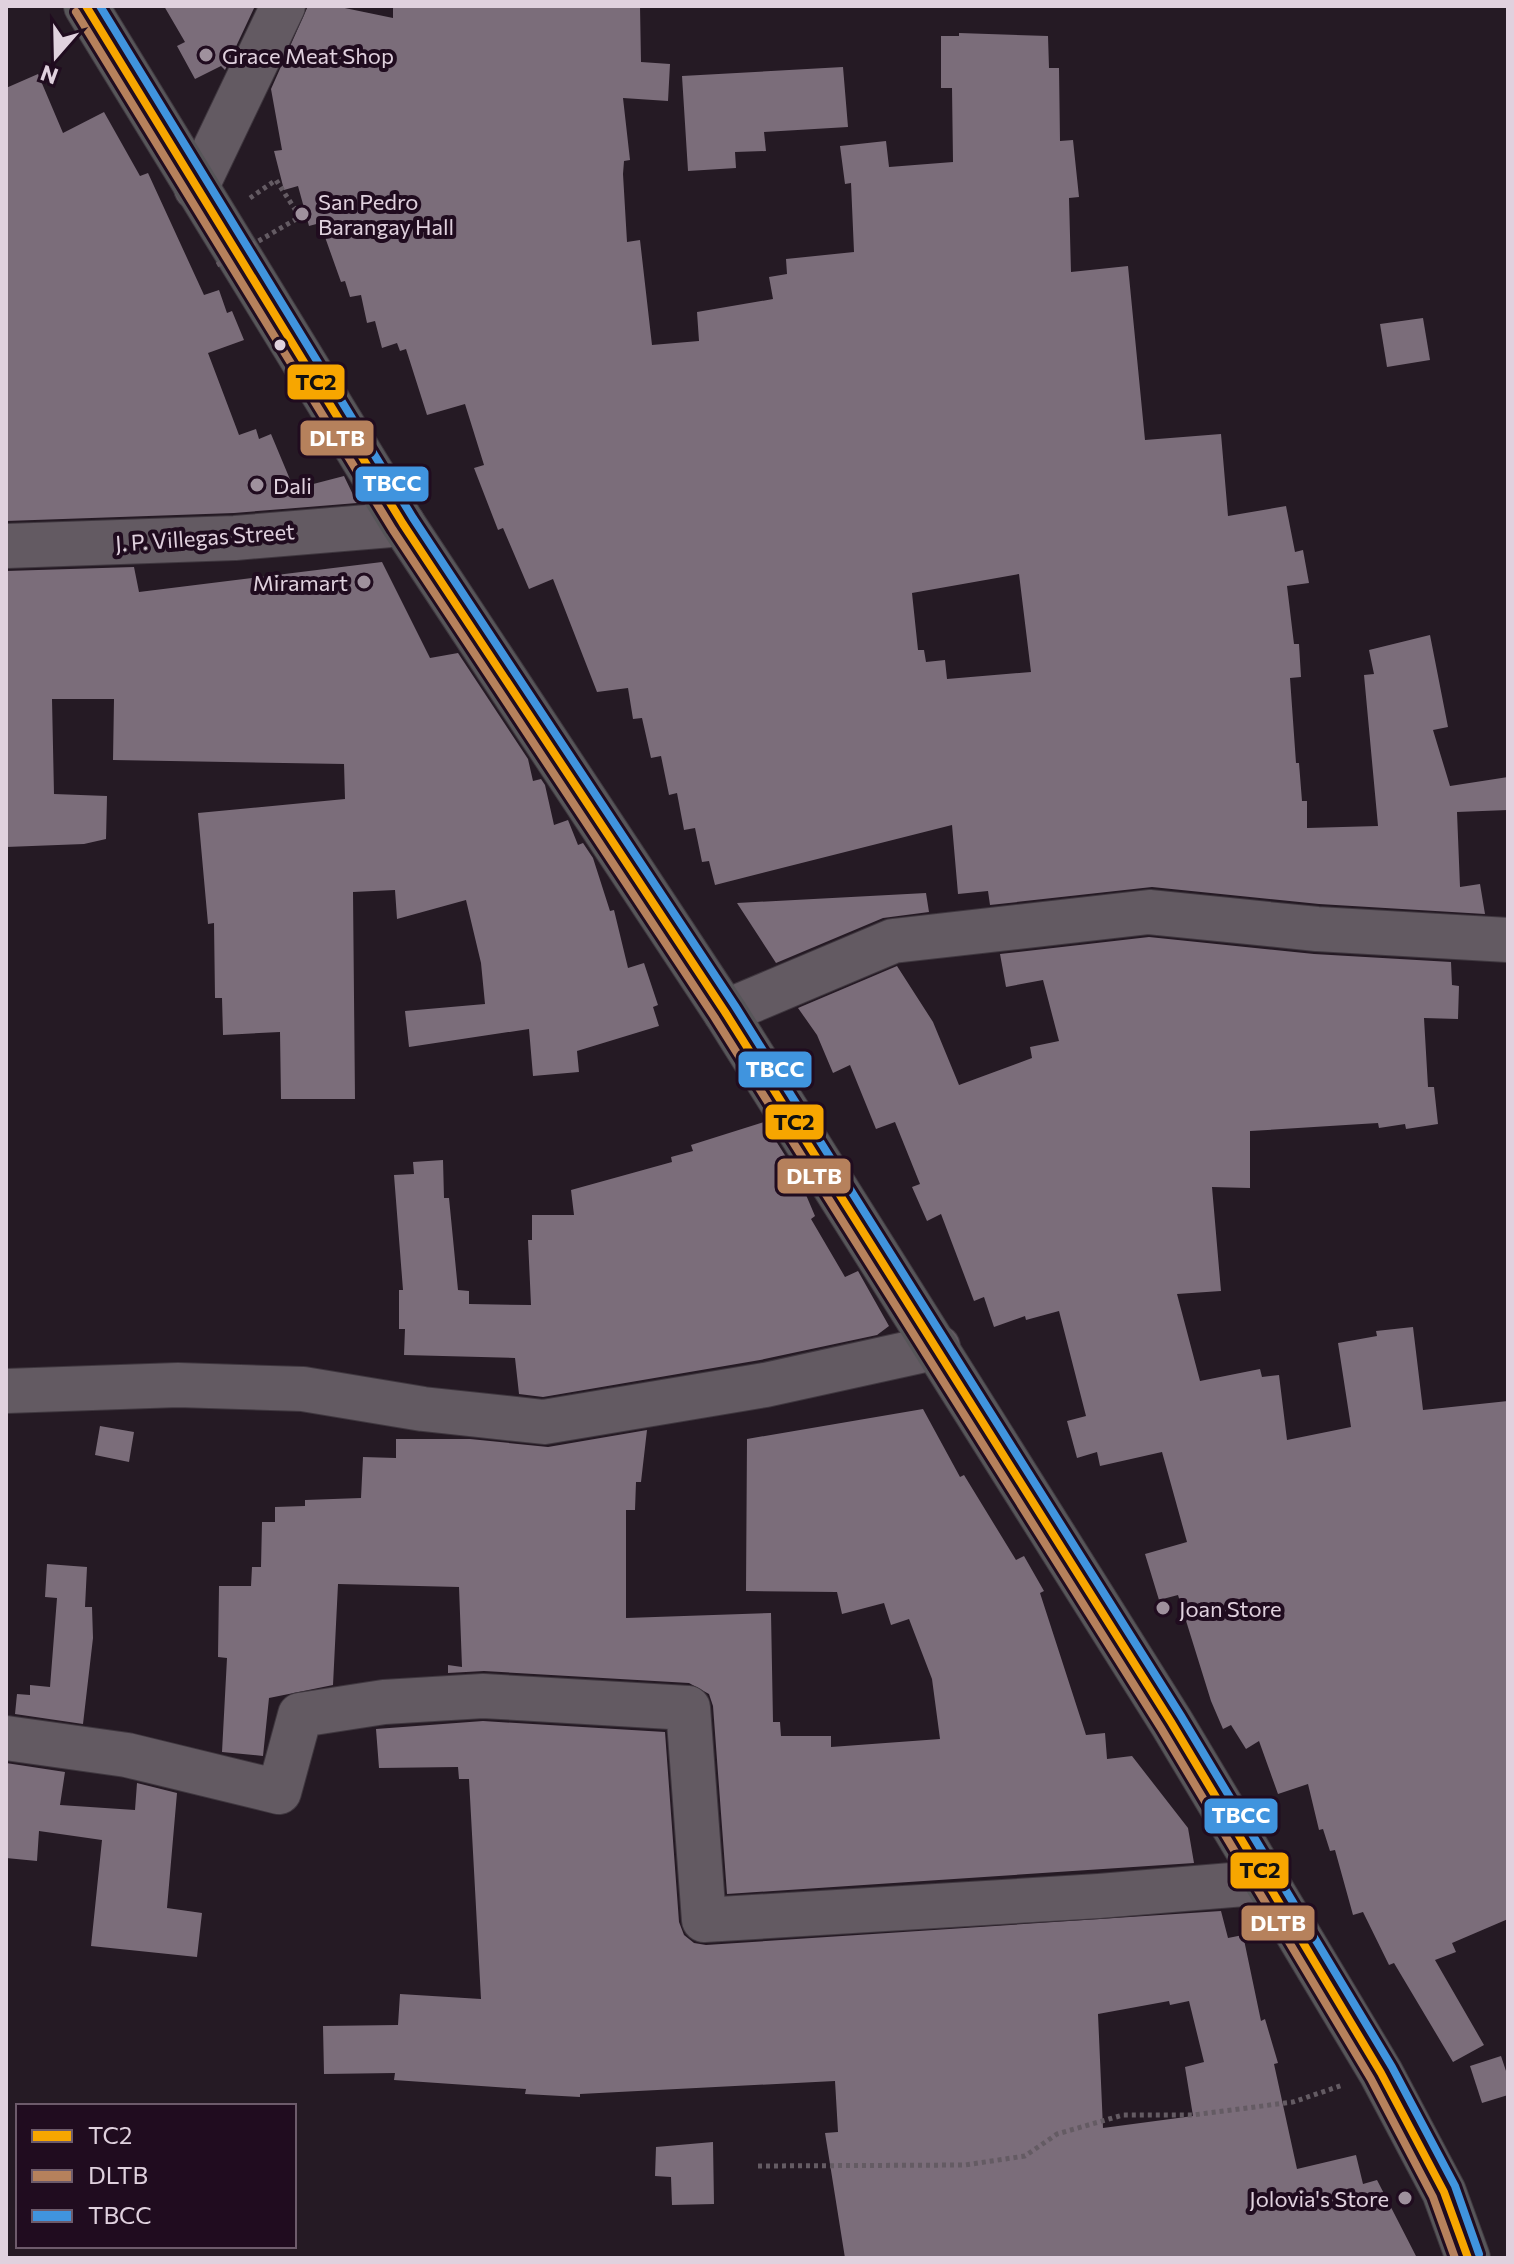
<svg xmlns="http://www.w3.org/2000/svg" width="1514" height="2264" font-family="Commissioner,sans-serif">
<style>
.building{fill:#7b6d7a;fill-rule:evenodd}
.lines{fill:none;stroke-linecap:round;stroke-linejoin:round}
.minor-casing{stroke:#3f373f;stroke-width:46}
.highway-casing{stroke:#3f373f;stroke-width:46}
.path{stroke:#645b63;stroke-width:5;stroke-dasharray:4 4;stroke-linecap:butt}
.minor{stroke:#635a62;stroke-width:44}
.highway{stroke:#575659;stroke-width:44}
.path-bridge{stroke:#645b63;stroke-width:5;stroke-dasharray:4 4;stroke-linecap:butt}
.bus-1-casing{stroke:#200c1f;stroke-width:14}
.bus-2-casing{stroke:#200c1f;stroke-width:14}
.bus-3-casing{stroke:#200c1f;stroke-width:14}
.bus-1{stroke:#f7a600;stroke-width:8}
.bus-2{stroke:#b6815c;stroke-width:8}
.bus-3{stroke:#4094de;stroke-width:8}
.poi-dot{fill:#9f919d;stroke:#200c1f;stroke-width:3}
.bus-dot{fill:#e0d1de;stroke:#200c1f;stroke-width:3}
.labels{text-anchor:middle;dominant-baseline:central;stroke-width:8;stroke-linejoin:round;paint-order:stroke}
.poi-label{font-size:22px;fill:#e0d1de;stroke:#200c1f;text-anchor:start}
.street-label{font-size:22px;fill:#e0d1de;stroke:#200c1f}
.line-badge{stroke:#200c1f;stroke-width:3}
.badge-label{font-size:22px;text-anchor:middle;font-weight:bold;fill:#fff}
.pale-badge-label{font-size:22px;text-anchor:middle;font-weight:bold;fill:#111}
</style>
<rect width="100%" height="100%" fill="#251a24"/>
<!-- building -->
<g class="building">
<polygon points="164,6 255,6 225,70 221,66 195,79 177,46 185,42"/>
<path d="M308 6H335L393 18V6H640L641 62 670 64 668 101 623 98 630 160 624 161 623 174 627 242 640 240 652 345 699 341 697 312 773 299 769 277 787 274 786 259 854 252 851 183 845 184 840 146 886 141 889 167 953 162 952 88H941V36H959V33L1048 36 1049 68H1059L1060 141 1073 140 1079 197 1069 198 1071 272 1128 266 1145 440 1221 434 1228 516 1286 506 1295 552 1303 550 1309 583 1287 586 1294 644H1299L1301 677 1290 678 1296 763H1299L1302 801H1307V828L1378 826 1364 675 1374 674 1369 650 1430 635 1448 727 1433 730 1450 786 1508 777V810L1457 812 1460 887 1480 884 1485 914 1319 904 1152 887 990 905 988 891 958 894 952 825 715 885 709 861 702 862 695 828 684 830 677 793 669 795 661 756 651 758 642 718 633 719 628 688 597 692 553 579 529 589 503 528 498 530 474 468 484 465 465 404 427 415 406 349 400 351 397 343 382 348 375 321 367 323 361 295 350 297 345 281 341 282 320 223 309 226 298 186 284 190 274 151 282 150 271 89ZM1019 574 1031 672 947 679 945 660 926 662 924 650H918L912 593Z"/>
<polygon points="843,67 848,127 764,132 766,151 735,152 736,168 688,171 682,76"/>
<polygon points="38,74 63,133 104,112 140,176 148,173 204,295 219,290 227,313 232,311 244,340 208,353 239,435 256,429 259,439 271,434 294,489 344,476 357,503 234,513 6,521 6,88"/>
<polygon points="1423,318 1430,360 1387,367 1380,324"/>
<polygon points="382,562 430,658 458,653 528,759 533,781 541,779 545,785 554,825 568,820 578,845 583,843 593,858 610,911 614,910 628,968 644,963 658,1005 653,1007 659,1026 577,1051 579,1072 533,1076 529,1029 409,1047 405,1011 485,1004 481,963 466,900 397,919 395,890 353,892 355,1099 281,1099 280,1032 223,1035 222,998 215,998 214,923 208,924 198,813 345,799 344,764 113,760 114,699 52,699 54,794 107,796 106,839 84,844 6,847 6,571 134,567 139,592"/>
<polygon points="926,893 929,912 883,918 776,963 737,903"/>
<polygon points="1149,937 1314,954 1451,962 1452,985 1459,986 1458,1019 1424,1018 1428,1087 1434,1087 1438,1124 1406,1129 1405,1124 1379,1128 1378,1123 1250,1131 1250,1188 1212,1187 1221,1291 1177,1294 1200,1381 1260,1369 1262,1377 1279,1375 1287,1440 1351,1427 1338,1343 1377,1336 1376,1331 1413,1327 1423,1410 1508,1401 1508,1919 1452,1943 1456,1952 1435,1960 1484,2045 1453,2062 1394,1963 1389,1965 1363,1912 1353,1915 1335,1850 1330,1851 1323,1829 1319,1830 1308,1784 1278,1794 1259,1741 1246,1749 1231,1725 1223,1729 1211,1701 1178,1595 1159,1600 1145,1554 1187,1542 1162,1452 1100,1466 1097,1452 1077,1458 1067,1421 1086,1416 1059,1311 1026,1320 1025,1316 994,1327 984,1297 974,1301 941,1214 927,1221 912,1187 920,1184 895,1122 876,1129 850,1065 833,1073 817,1035 798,1008 897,966 933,1022 959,1085 1032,1058 1030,1047 1059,1041 1043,980 1006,987 1000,954"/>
<polygon points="764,1122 798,1176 815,1216 811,1219 845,1277 858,1271 889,1326 877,1335 760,1360 543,1397 519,1394 515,1358 404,1355 405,1329 399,1329 399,1290 403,1290 394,1175 414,1174 413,1162 443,1160 444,1198 449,1198 458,1290 469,1291 469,1304 531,1305 528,1240 532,1240 532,1215 574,1215 571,1190 672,1162 671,1157 693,1151 691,1145"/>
<polygon points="923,1409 960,1477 964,1475 1016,1560 1024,1556 1044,1591 1040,1593 1086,1735 1105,1733 1107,1759 1132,1756 1188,1828 1194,1863 727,1894 713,1706 709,1694 689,1683 484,1671 448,1673 448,1665 462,1667 459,1587 338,1584 333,1685 269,1698 263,1756 222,1752 227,1658 218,1657 219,1586 251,1586 252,1567 261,1567 262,1522 275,1522 275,1507 305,1506 305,1500 361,1498 363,1457 396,1458 396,1439 470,1439 548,1447 647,1430 641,1482 636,1482 635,1510 626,1510 626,1618 771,1613 773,1722 780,1722 781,1736 831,1736 831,1747 940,1739 932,1679 909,1619 891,1625 884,1603 842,1614 837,1592 746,1591 747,1439"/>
<polygon points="100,1426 134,1432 129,1462 95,1455"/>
<polygon points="47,1564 87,1567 85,1607 92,1607 93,1638 83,1724 15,1714 17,1694 30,1695 30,1685 50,1687 57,1598 45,1597"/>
<path d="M483 1721 665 1732 679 1922 684 1935 694 1943 706 1945 1221 1911 1228 1938 1243 1935 1261 2021 1265 2019 1278 2063 1274 2064 1297 2169 1356 2155 1363 2184 1377 2180 1417 2258H845L825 2133 838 2132 835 2081 580 2094V2097L525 2094 526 2089 394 2080 395 2073 324 2074 323 2026 398 2025 400 1994 481 1999 469 1779H459L458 1767 379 1768 376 1729ZM1169 2001 1170 2005 1189 2001 1204 2062 1185 2067 1193 2116 1103 2128 1098 2014Z"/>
<polygon points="6,1763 65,1772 60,1805 135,1810 137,1783 177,1793 167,1908 202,1913 197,1957 91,1946 102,1840 39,1831 37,1861 6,1858"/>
<polygon points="1501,2056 1508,2077 1508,2095 1482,2103 1470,2066"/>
<polygon points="713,2142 714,2204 672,2205 671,2177 655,2176 656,2147"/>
</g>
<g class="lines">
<!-- minor casing -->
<g class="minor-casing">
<g id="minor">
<polyline points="196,188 283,6"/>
<polyline points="6,546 235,538 403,524"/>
<polyline points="725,1012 893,941 1149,912 1317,929 1508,940"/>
<polyline points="6,1391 178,1385 303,1389 423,1409 544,1422 765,1385 938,1347"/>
<polyline points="6,1738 127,1755 279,1792 300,1715 384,1702 483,1696 688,1708 704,1920 1099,1896 1268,1882"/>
</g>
</g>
<!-- highway casing -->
<g class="highway-casing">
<polyline id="highway" points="86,6 403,524 725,1012 1171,1722 1381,2073 1444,2192 1468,2258"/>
</g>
<!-- path -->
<g class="path">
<polyline points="250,198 276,180 300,217"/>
<polyline points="758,2166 965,2165 1025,2156 1057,2134 1123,2115 1193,2115 1293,2102 1343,2085"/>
</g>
<!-- minor -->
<use href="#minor" class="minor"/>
<!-- highway -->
<use href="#highway" class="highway"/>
<!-- path-bridge -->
<polyline class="path-bridge" points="217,265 300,217"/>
<!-- bus-1 casing -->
<g class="bus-1-casing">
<polyline id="bus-1" points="86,6 403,524 725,1012 1171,1722 1381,2073 1444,2192 1468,2258"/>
</g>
<!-- bus-2 casing -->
<g class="bus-2-casing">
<polyline id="bus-2" points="76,12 393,530 715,1018 1161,1728 1371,2079 1433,2197 1455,2258"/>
</g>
<!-- bus-3 casing -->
<g class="bus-3-casing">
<polyline id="bus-3" points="100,6 413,518 735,1006 1181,1716 1392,2067 1455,2186 1479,2254"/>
</g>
<!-- bus-1 -->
<use href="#bus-1" class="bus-1"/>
<!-- bus-2 -->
<use href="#bus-2" class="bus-2"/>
<!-- bus-3 -->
<use href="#bus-3" class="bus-3"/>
</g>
<!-- markers -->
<g class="poi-dot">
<circle cx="206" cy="55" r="8"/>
<circle cx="302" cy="214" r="8"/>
<circle cx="257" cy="485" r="8"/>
<circle cx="364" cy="582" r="8"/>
<circle cx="1163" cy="1608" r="8"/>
<circle cx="1405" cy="2198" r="8"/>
</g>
<circle class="bus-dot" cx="280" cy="345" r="7"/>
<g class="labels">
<!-- poi labels -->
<g class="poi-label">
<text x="222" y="55">Grace Meat Shop</text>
<text x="318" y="201">San Pedro<tspan x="318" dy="25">Barangay Hall</tspan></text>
<text x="273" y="485">Dali</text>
<text x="348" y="582" text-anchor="end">Miramart</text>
<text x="1179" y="1608">Joan Store</text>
<text x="1389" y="2198" text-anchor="end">Jolovia's Store</text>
</g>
<!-- street labels -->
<g class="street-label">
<text transform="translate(205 537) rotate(-4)">J. P. Villegas Street</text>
</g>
</g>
<g class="line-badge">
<rect x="286" y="363" width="60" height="38" rx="8" fill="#f7a600"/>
<rect x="299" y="419" width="76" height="38" rx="8" fill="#b6815c"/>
<rect x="354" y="465" width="76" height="38" rx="8" fill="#4094de"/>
<rect x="737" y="1050" width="76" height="39" rx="8" fill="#4094de"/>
<rect x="764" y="1103" width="61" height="38" rx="8" fill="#f7a600"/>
<rect x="776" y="1157" width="76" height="38" rx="8" fill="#b6815c"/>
<rect x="1203" y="1797" width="76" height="38" rx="8" fill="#4094de"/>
<rect x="1229" y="1851" width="61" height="39" rx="8" fill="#f7a600"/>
<rect x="1240" y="1904" width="76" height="38" rx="8" fill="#b6815c"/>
</g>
<g class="badge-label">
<text x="337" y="446">DLTB</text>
<text x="392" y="491">TBCC</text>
<text x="775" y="1077">TBCC</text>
<text x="814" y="1184">DLTB</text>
<text x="1241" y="1823">TBCC</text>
<text x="1278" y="1931">DLTB</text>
</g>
<g class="pale-badge-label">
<text x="316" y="390">TC2</text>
<text x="794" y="1130">TC2</text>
<text x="1260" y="1878">TC2</text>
</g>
<!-- border -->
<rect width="1514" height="2264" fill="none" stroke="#e0d1de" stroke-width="16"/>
<!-- legend -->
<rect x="16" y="2104" width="280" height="144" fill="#200c1f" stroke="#6d5b6b" stroke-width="2"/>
<rect x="32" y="2130" width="40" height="12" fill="#f7a600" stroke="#6d5b6b" stroke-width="2"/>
<text x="88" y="2144" font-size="24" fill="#e0d1de">TC2</text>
<rect x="32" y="2170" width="40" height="12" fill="#b6815c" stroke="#6d5b6b" stroke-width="2"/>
<text x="88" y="2184" font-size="24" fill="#e0d1de">DLTB</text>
<rect x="32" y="2210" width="40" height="12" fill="#4094de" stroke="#6d5b6b" stroke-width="2"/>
<text x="88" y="2224" font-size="24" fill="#e0d1de">TBCC</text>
<!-- north arrow -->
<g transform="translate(56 56) rotate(200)" stroke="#200c1f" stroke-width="6" paint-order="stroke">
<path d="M0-6L14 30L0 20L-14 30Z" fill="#e0d1de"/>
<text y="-12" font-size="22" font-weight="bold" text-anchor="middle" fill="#e0d1de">N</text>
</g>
</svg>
